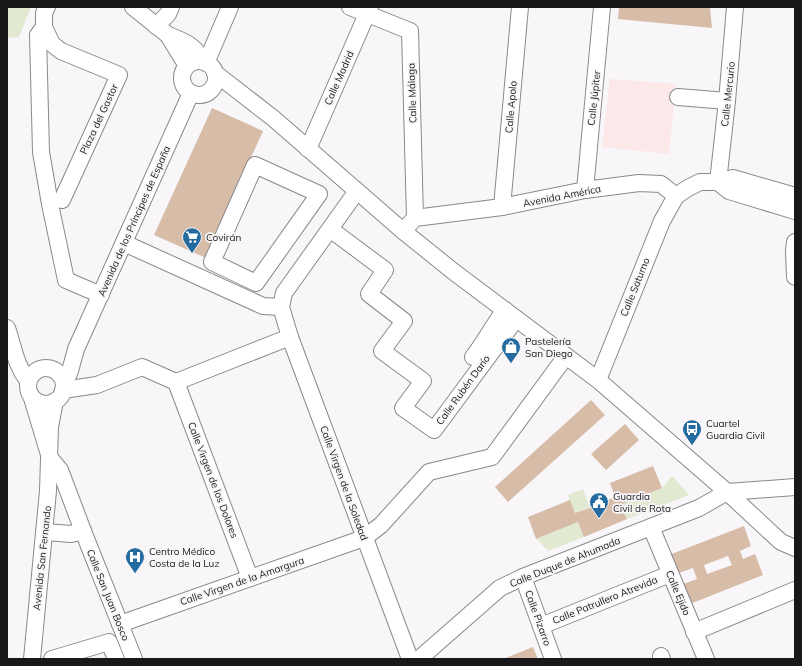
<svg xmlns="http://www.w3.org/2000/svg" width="802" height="666" font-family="Mulish,sans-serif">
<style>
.commercial{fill:#fce7e9}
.green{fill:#e1e9d1}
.building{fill:#d7bda8;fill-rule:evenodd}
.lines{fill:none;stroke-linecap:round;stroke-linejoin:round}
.minor-casing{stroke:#8a888b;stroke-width:18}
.minor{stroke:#fff;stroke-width:16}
.labels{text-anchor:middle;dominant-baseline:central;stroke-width:3.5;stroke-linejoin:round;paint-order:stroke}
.street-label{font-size:10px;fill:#181719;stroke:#f8f6f9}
.poi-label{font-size:10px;fill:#181719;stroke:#f8f6f9;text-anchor:start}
</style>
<rect width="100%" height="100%" fill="#f8f6f9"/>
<!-- commercial -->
<polygon class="commercial" points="610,79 676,84 669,154 602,147"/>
<!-- green -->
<g class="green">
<polygon points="7,7 31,7 19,37 7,38"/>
<polygon points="672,476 689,495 627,519 620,505 662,488"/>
<polygon points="583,489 590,508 575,513 568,495"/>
<polygon points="578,522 584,537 548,551 537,539"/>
</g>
<!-- building -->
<g class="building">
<polygon points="619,7 710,7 712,28 618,19"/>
<polygon points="212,108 263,131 206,258 154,235"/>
<polygon points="591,400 605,415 508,502 495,487"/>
<polygon points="625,424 639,440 606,470 591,454"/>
<polygon points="653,466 662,488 620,505 627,519 584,537 578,522 536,539 528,517 570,500 575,513 590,508 615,497 610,483"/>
<path d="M744 526 751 546 740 551 743 559 755 554 763 575 690 604 683 584 697 579 693 568 676 574 669 555ZM728 556 732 565 707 574 704 565Z"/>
<polygon points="533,647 538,659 503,659"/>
</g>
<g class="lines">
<!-- minor casing -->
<g class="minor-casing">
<g id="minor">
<polyline points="47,7 44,13 44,27 52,44 61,51 119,75 62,200"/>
<polyline points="133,7 168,35 187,66"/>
<polyline points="350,7 410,31 415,218"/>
<polyline points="156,26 168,14 171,7"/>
<polyline points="44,27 38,35 41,152 50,204 66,280 101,295"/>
<path d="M168 35C181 40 198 46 201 61"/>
<circle cx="199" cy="78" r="17"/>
<polyline points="206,63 230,7"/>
<polyline points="215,73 273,118 403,231 454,272 598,380 727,492 781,542 795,548"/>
<polyline points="678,97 727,101"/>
<polyline points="308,149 370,7"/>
<polygon points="255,165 319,194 256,283 212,262"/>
<polyline points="718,182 727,101 735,7"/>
<polyline points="718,182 729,191 795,211"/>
<polyline points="585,190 602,7"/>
<polyline points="357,191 284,293 281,307 290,337 410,659"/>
<polyline points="502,207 520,7"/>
<polyline points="330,229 385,270 369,294 404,321 382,351 423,381 403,408 434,430 516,319"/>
<polyline points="403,231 415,218 502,207 585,190 639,183 661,184 676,196"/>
<polyline points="795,242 794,251 795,277"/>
<polyline points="124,243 263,306 281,307"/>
<path d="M7 328C14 348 15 364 28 381"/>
<path d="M473 357C485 342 493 325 505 310"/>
<circle cx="46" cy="386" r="18"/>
<polyline points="598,380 662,221 676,196 688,188 700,182 718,182 733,178 795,196"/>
<polyline points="176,382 250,578"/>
<polyline points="64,385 70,371 76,349 191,93"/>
<polyline points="63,390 97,385 142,367 176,382 290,337"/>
<polyline points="32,398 50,458 60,470 83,531 134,659"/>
<polyline points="651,527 706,659"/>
<polyline points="45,532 71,534 83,531"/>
<polyline points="523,577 553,659"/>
<polyline points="120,624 364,538 381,525 429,472 492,457 566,356"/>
<polyline points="541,626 670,574"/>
<polyline points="694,632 795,590"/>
<polyline points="661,656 662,659"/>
<polyline points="32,659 48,491 50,427 55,401"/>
<polyline points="52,659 109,642 116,659"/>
<polyline points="419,659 500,588 523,577 699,508 727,492 795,487"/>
</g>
</g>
<!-- minor -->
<use href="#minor" class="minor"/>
</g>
<!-- icons -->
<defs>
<g id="supermarket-pin" transform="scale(1)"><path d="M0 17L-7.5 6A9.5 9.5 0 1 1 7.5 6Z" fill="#246b9f" stroke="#f8f6f9"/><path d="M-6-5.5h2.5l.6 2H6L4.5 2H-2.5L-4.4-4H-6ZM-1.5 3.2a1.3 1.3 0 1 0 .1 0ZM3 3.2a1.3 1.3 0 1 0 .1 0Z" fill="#fff"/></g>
<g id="shop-pin" transform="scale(1)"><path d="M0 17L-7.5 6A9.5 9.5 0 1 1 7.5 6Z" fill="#246b9f" stroke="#f8f6f9"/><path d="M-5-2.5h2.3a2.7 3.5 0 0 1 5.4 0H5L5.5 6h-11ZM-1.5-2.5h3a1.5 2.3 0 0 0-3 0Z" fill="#fff"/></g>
<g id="bus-pin" transform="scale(1)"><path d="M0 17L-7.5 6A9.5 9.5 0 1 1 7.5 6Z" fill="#246b9f" stroke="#f8f6f9"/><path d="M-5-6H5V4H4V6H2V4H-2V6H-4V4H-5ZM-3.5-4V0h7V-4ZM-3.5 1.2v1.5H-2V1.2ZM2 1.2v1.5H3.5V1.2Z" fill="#fff"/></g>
<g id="civic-pin" transform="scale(1)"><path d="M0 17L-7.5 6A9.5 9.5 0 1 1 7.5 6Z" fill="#246b9f" stroke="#f8f6f9"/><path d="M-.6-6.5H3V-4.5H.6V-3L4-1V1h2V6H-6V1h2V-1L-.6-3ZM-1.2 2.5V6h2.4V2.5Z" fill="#fff"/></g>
<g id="hospital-pin" transform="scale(1)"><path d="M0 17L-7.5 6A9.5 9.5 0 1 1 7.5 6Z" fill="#246b9f" stroke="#f8f6f9"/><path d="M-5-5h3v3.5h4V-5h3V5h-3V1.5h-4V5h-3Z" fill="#fff"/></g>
</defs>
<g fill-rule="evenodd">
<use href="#supermarket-pin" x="192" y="237"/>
<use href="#shop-pin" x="511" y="347"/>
<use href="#bus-pin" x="692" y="429"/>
<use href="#civic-pin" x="599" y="502"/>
<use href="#hospital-pin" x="135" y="557"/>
</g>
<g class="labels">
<!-- street labels -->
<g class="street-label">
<text transform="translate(339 78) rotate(-66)">Calle Madrid</text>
<text transform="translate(412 93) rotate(-92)">Calle Málaga</text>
<text transform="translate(728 94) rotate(-84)">Calle Mercurio</text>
<text transform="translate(594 98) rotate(-84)">Calle Júpiter</text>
<text transform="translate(511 107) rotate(-85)">Calle Apolo</text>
<text transform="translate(99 119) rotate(-65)">Plaza del Gastor</text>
<text transform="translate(562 196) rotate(-11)">Avenida América</text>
<text transform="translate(134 221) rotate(-66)">Avenida de los Príncipes de España</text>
<text transform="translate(635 287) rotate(-68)">Calle Saturno</text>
<text transform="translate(463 390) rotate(-54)">Calle Rubén Darío</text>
<text transform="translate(213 480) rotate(69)">Calle Virgen de los Dolores</text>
<text transform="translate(344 483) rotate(70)">Calle Virgen de la Soledad</text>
<text transform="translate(42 558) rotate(-84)">Avenida San Fernando</text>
<text transform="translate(565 562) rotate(-22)">Calle Duque de Ahumada</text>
<text transform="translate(242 581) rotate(-19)">Calle Virgen de la Amargura</text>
<text transform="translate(678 593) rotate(67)">Calle Ejido</text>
<text transform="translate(108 595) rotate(68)">Calle San Juan Bosco</text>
<text transform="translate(605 600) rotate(-22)">Calle Patrullero Atrevida</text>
<text transform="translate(538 618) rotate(70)">Calle Pizarro</text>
</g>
<!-- poi labels -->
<g class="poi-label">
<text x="206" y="237">Covirán</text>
<text x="525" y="341">Pastelería<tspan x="525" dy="12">San Diego</tspan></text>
<text x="706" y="423">Cuartel<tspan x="706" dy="12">Guardia Civil</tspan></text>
<text x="613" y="496">Guardia<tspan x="613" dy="12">Civil de Rota</tspan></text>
<text x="149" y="551">Centro Médico<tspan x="149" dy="12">Costa de la Luz</tspan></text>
</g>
</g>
<!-- border -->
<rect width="802" height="666" fill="none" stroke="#181719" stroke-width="16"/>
</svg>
